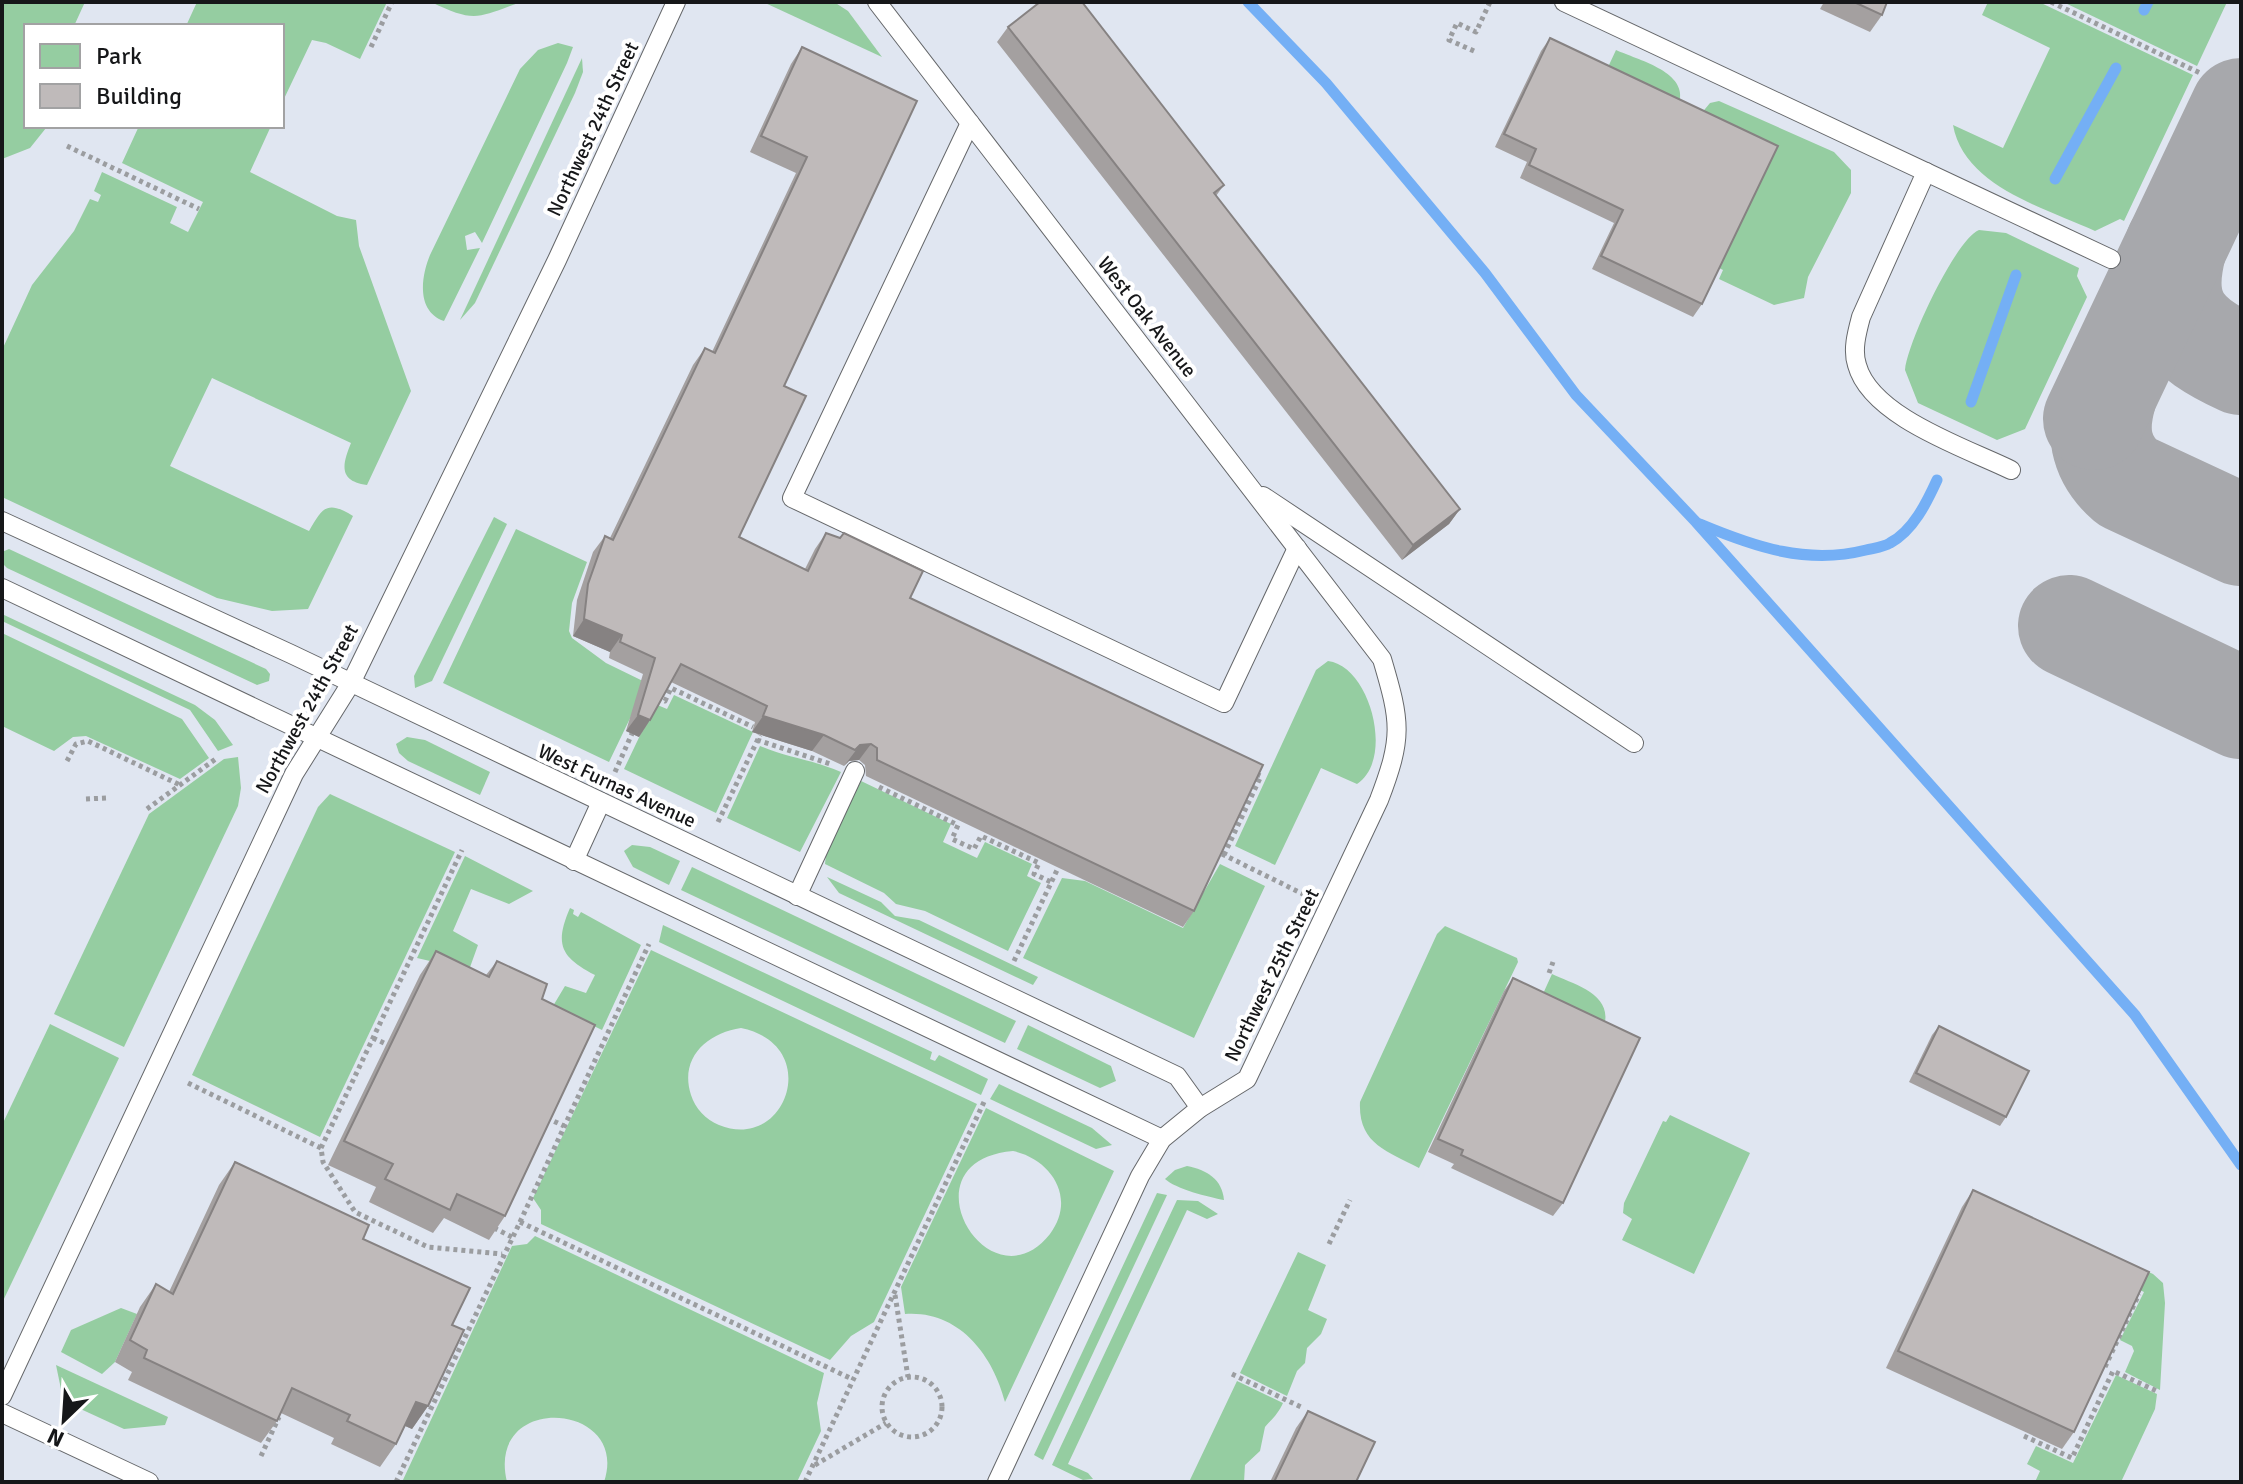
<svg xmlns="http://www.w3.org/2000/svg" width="2243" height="1484" font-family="Signika,sans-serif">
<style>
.built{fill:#e0e6f1;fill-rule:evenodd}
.green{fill:#95cda1;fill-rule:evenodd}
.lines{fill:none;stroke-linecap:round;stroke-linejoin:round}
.stream{stroke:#74aff5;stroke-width:11}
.taxiway{stroke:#a7a8ac;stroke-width:102}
.service-casing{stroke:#65676a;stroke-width:20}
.path{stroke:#9b9da0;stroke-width:5;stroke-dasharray:4 4;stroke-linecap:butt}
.service{stroke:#fff;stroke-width:18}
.wall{fill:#a4a0a0}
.shaded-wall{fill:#868282}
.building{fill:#bfbaba;stroke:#868282;stroke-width:2}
.labels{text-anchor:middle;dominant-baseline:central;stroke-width:8;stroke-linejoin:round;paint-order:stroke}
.street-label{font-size:20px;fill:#161719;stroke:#fff}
</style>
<rect width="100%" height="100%" fill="#eef0f4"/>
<!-- built -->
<path class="built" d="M2 2H2241V1482H2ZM26 26H282V126H26Z"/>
<!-- green -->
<g class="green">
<polygon points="2,2 85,2 74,26 26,26 26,126 46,128 30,148 2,159"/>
<polygon points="197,2 387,2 360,59 326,43 312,40 282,103 282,26 186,26"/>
<path d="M431 2H521C477 18 475 23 431 2Z"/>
<polygon points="763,2 834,2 848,11 882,57"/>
<path d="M1988 2H2039L2193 75 2124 221 2120 219 2095 231C2046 208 1964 187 1953 125L2003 148 2050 48 1982 15Z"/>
<polygon points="2063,2 2227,2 2197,66"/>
<path d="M558 43 573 47 567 63 482 243 475 232 465 236 467 250 480 248 444 321C416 311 421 277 430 255L520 69 538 50Z"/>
<path d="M1616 50C1638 60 1685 71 1680 100L1602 80Z"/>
<polygon points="582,58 583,72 575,93 475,303 460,320"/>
<polygon points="1719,101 1834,152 1851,170 1851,193 1808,277 1804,298 1774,305 1719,279 1723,270 1717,267 1700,115 1710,103"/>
<path d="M139 126H271L250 172 337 216 356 220 359 246 411 391 367 485C337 481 343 463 351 443L212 378 170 466 309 531C322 509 326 499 353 516L308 609 272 611 217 598 2 497V350L32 285 74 231 90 199 98 202 101 195 94 191 102 172 177 207 170 223 188 232 203 202 122 163Z"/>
<path d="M1979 230 2006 233 2079 268 2077 276 2087 297 2025 429 1997 440 1918 403 1905 370C1907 343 1956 239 1979 230Z"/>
<polygon points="494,517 507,524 432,681 415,688 414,676"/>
<polygon points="516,529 587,562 572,603 569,631 572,638 606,663 647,683 609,762 443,683"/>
<polygon points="9,549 266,669 270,674 269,681 257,685 7,568 2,563 2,552"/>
<polygon points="2,614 195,705 215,720 233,745 218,751 190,710 2,621"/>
<polygon points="2,633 182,719 209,758 180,779 86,736 73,737 54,751 2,726"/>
<path d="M1328 661C1370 666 1395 759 1357 784L1321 768 1275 865 1235 846 1316 670Z"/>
<polygon points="674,695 753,732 716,813 624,769 655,704 667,709"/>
<polygon points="407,737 425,740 490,772 480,795 408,761 399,753 396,744"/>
<path d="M760 746C787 758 814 760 841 772L800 852 727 818Z"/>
<polygon points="238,757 241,788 238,806 124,1047 54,1014 149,814 224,759"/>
<polygon points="861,781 951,824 943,842 977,858 985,842 1032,864 1027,876 1041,883 1008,951 925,911 896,904 884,893 825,864 826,854"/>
<polygon points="330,794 455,852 320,1137 192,1075 318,807"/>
<polygon points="632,845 650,847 680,861 669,885 633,867 624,851"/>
<polygon points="465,856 533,891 509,904 471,889 453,931 478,945 469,970 417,958"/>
<polygon points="1220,864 1265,886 1194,1038 1023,958 1062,878 1085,881 1183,928"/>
<polygon points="692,867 1016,1021 1005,1043 681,890"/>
<polygon points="827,877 881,902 895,916 919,920 1038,977 1033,985 839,893"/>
<path d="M570 908 574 910 573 914 578 917 581 912 641 945 602 1030 553 1006 565 986 586 993 595 975C561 957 554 945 570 908Z"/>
<polygon points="663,925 932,1052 930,1059 935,1061 939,1055 988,1079 981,1095 659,942"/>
<path d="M1445 926 1517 958 1518 962 1419 1168C1387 1151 1358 1144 1360 1102L1437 934Z"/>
<path d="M651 950 977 1104 874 1322 851 1336 830 1360 541 1224V1210L533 1198ZM741 1028C824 1045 786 1153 719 1125 706 1120 695 1108 691 1095 679 1058 707 1033 741 1028Z"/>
<path d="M1552 974C1573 984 1610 993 1605 1022L1537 1007Z"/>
<polygon points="50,1024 119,1058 2,1303 2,1125"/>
<polygon points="1028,1025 1111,1066 1116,1081 1100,1088 1017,1049"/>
<polygon points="999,1084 1092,1128 1112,1145 1096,1149 990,1099"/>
<path d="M986 1108 1114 1171 1005 1402C993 1355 959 1310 905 1314L901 1287ZM1013 1151C1051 1159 1077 1198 1050 1234 989 1311 900 1161 1013 1151Z"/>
<polygon points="1670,1115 1750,1153 1694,1274 1622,1240 1632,1219 1623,1213 1624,1203 1663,1121 1666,1122"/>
<path d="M1187 1166C1207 1170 1222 1179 1224 1200 1208 1197 1176 1189 1165 1179L1175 1170Z"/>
<polygon points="1157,1193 1167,1195 1043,1460 1034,1455"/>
<polygon points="1177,1200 1198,1201 1218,1214 1207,1219 1187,1210 1068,1464 1088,1473 1093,1479 1083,1480 1052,1465"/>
<path d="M535 1236 824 1373 817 1403 821 1431 797 1482H604C631 1402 485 1391 507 1482H402L512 1246 527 1244Z"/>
<polygon points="2084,1242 2153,1274 2163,1283 2165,1303 2160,1390 2125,1372 2134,1351 2132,1346 2120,1340 2144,1292 2066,1255"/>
<polygon points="1298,1252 1326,1265 1308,1310 1327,1319 1321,1334 1307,1348 1305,1363 1297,1371 1287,1396 1240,1373"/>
<polygon points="121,1308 137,1314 115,1362 102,1374 61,1352 71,1330"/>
<polygon points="56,1365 168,1417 165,1425 124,1429 74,1406 62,1394"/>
<polygon points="2116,1375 2157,1394 2155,1409 2121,1482 2035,1482 2040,1471 2027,1464 2036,1446 2073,1463"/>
<path d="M1237 1381 1283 1403C1278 1414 1273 1418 1265 1427L1260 1451 1245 1465 1244 1482H1189Z"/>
</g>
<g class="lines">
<!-- stream -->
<g class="stream">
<polyline points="1248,2 1326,83 1485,273 1576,395 1696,522 2135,1015 2241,1165"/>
<polyline points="2144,10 2148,2"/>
<polyline points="2055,179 2116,68"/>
<polyline points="1971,402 2016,275"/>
<path d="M1700 524C1755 547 1807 565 1866 550 1874 548 1884 547 1890 543 1913 531 1927 502 1937 480"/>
</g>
<!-- taxiway -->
<g class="taxiway">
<path d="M2176 246C2159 313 2183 337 2241 364"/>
<path d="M2106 395C2096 429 2099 458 2127 482L2241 535"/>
<polyline points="2094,419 2241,109"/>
<polyline points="2069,626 2241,708"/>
</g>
<!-- service casing -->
<g class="service-casing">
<g id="service">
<path d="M877 2 1382 659C1401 723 1403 737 1379 800L1247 1079 1200 1108 1162 1139 1140 1176 997 1482"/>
<polyline points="1564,2 2111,259"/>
<polyline points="970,123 792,498 1224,703 1297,548"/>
<path d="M1926 172 1861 317C1857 332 1852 350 1857 365 1871 417 1966 448 2011 470"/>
<polyline points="1263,496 1634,743"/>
<polyline points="2,521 291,654 1177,1076 1200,1108"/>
<polyline points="2,588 1162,1139"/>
<polyline points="574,861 601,802"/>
<polyline points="797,896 855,771"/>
<polyline points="2,1396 294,774 351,683 557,260 676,2"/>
<polyline points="2,1413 149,1482"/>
</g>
</g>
<!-- path -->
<g class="path">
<polyline points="2051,2 2200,73"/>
<polyline points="371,47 392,2"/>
<polyline points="1474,51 1449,40 1457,23 1476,32 1490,2"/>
<polyline points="67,146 199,209"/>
<polyline points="658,697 665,701 671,688 753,727"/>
<polyline points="757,740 830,764"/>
<polyline points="67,761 76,744 88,741 180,785"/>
<polyline points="615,772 634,729"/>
<polyline points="879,787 958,825 952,839 974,849 981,836 1039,863 1034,874 1051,882"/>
<polyline points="86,799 106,798"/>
<polyline points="147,809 217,758"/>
<polyline points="718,822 760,735"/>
<polyline points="1222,854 1303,894"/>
<polyline points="1224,855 1261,776 1254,773"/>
<polyline points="1014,961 1058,868"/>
<polyline points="1549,973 1553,962"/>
<polyline points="373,1038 386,1044"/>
<polyline points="188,1083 321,1148 323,1162 355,1212 428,1247 502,1254"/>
<polyline points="547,1118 564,1126"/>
<polyline points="321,1148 462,850"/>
<polyline points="520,1222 649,944"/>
<polyline points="494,1228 512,1237"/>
<polyline points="1329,1244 1350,1200"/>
<polyline points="895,1295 908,1377"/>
<polyline points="2105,1367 2139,1294"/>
<polyline points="1232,1374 1303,1408"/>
<circle cx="912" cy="1407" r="30"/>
<polyline points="2024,1436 2072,1458 2113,1371 2159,1392"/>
<polyline points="261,1456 279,1417"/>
<polyline points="815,1465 886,1423"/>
<polyline points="396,1482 520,1222 852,1379"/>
<polyline points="805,1482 984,1102"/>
</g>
<!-- service -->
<use href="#service" class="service"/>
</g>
<!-- wall -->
<g class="wall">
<polygon points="1824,2 1887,2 1882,15 1870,32 1820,9"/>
<polygon points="1008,27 1224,185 1216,196 1460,509 1449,524 1402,560 997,42"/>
<polygon points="1550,38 1702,304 1693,317 1592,269 1614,223 1520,178 1527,162 1495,147 1541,51"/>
<polygon points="802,47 917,101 784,386 739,537 805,569 815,549 826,533 910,598 1194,911 1183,927 866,776 865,765 859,760 849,761 844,766 812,751 752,732 755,722 671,682 650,720 639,737 626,731 643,674 609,658 610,652 573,636 577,600 593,552 605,536 610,538 693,365 705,348 712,352 796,173 750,152 791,64"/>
<polygon points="436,951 486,975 497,961 542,999 505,1216 489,1240 444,1218 433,1233 369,1202 376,1187 328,1165 420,975"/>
<polygon points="1513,978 1563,1203 1553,1216 1451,1168 1454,1164 1428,1152 1504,991"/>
<polygon points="1939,1026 2006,1117 2000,1126 1909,1082 1932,1035"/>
<polygon points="235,1162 363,1239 452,1325 428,1406 412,1429 405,1426 396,1444 380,1467 331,1444 334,1438 281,1413 277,1421 261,1443 128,1380 132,1372 115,1362 140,1307 156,1284 169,1292 219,1185"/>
<polygon points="1973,1190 2074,1432 2062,1449 1886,1368 1962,1207"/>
<polygon points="1308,1411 1356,1482 1270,1482 1296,1428"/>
</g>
<!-- shaded-wall -->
<g class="shaded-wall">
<polygon points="1460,509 1449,524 1402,560 1413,545"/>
<polygon points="584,619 622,635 610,652 573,636"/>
<polygon points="638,715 650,720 639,737 626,731"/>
<polygon points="763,716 824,735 812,751 752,732"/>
<polygon points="871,744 859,760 849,761 844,766 860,745"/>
<polygon points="416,1402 428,1406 412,1429 401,1424"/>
</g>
<!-- building -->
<g class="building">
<polygon points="1040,2 1082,2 1224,185 1214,193 1460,509 1413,545 1008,27"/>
<polygon points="1854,2 1887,2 1882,15"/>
<polygon points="1550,38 1778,146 1702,304 1601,256 1623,210 1529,165 1536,149 1504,134"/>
<polygon points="802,47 917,101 784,386 806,396 739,537 808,571 826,533 840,538 844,533 923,571 910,598 1263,765 1194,911 877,760 877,748 871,744 860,745 855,750 824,735 763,716 767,706 681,664 650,720 638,715 655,658 620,642 622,635 584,619 588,584 605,536 613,540 705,348 715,353 807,157 761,136"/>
<polygon points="436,951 489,977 497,961 547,984 542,999 595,1025 505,1216 457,1194 450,1210 385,1179 393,1164 344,1141"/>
<polygon points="1513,978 1640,1038 1563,1203 1461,1155 1463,1150 1438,1139"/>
<polygon points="1939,1026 2029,1071 2006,1117 1916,1073"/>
<polygon points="235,1162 369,1225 363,1239 470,1288 452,1325 464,1330 428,1406 416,1402 396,1444 347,1421 350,1415 292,1388 277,1421 144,1358 147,1350 130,1340 156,1284 173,1294"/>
<polygon points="1973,1190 2149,1272 2074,1432 1898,1351"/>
<polygon points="1308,1411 1375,1442 1356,1482 1274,1482"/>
</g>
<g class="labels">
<!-- street labels -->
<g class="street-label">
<text transform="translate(593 129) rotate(-65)">Northwest 24th Street</text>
<text transform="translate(1147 317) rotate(52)">West Oak Avenue</text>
<text transform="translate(307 709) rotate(-61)">Northwest 24th Street</text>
<text transform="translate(617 786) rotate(25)">West Furnas Avenue</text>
<text transform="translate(1272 975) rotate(-64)">Northwest 25th Street</text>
</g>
</g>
<!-- border -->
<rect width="2243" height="1484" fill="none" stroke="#161719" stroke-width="8"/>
<!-- legend -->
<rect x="24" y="24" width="260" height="104" fill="#ffffff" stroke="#a2a2a3" stroke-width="2"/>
<rect x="40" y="44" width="40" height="24" fill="#95cda1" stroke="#a2a2a3" stroke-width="2"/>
<text x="96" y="64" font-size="24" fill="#161719">Park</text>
<rect x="40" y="84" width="40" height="24" fill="#bfbaba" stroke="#a2a2a3" stroke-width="2"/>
<text x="96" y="104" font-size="24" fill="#161719">Building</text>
<!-- north arrow -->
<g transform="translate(64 1420) rotate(205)" stroke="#ffffff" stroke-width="6" paint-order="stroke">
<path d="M0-6L14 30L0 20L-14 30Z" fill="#161719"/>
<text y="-12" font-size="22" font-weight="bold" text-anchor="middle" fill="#161719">N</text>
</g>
</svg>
